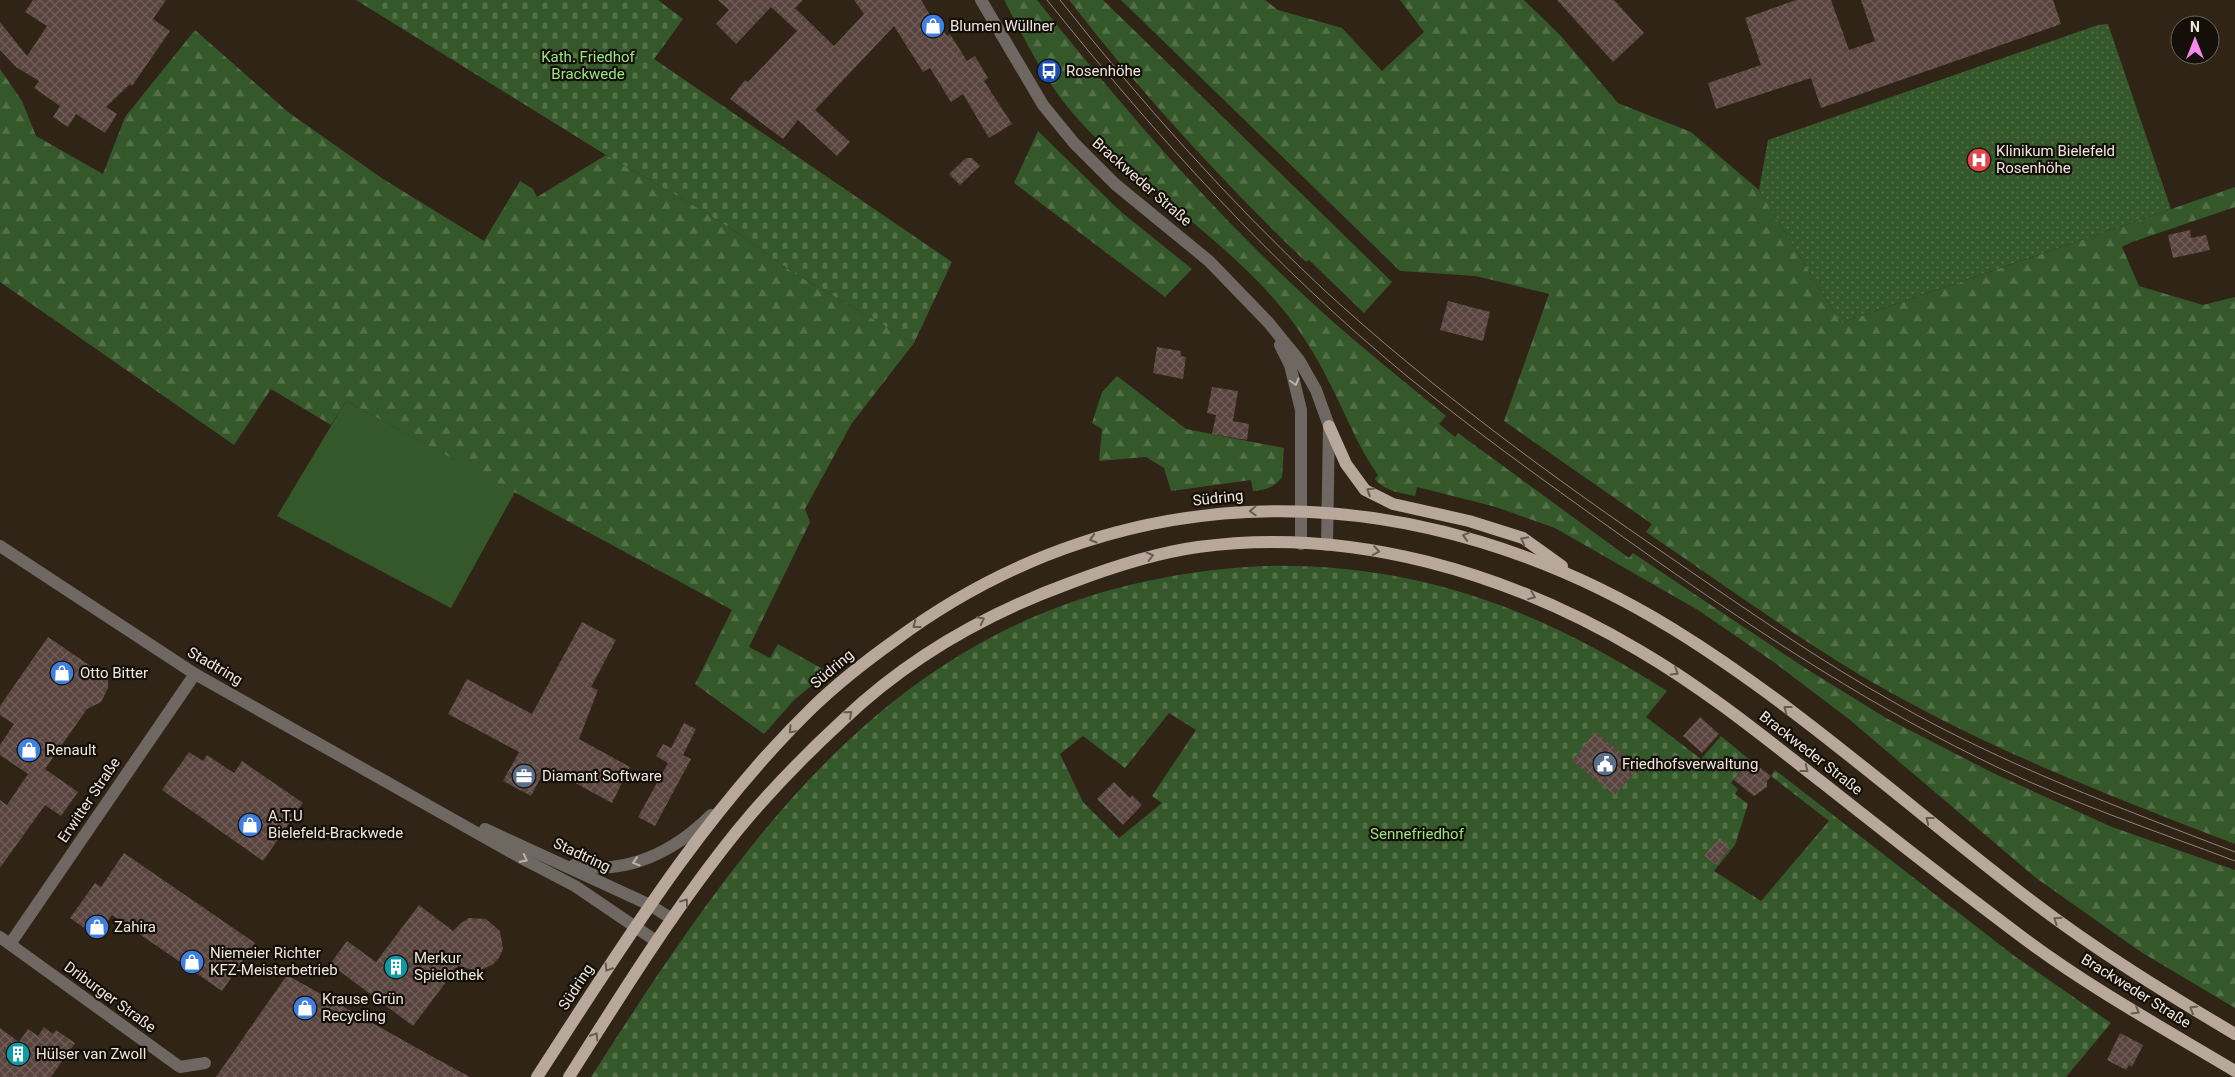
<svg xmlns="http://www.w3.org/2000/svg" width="2235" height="1077" font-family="Roboto,sans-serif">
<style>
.green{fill:#35582b}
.forest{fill:url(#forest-firs)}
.cemetery{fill:url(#cemetery-stones);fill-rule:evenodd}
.park{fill:url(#park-dots)}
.building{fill:url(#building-cross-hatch)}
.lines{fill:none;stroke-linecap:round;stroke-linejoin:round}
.minor{stroke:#6f6761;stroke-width:12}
.major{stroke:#b8a79b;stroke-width:12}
.tram{stroke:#8f8579;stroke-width:1}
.oneway{stroke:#bcb3ab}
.oneway2{stroke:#665b52}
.labels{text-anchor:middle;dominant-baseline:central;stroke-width:4.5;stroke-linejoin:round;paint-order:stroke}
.poi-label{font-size:15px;fill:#efe6dd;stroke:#140f08;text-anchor:start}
.park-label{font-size:15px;fill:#98e882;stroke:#140f08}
.street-label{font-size:15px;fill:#efe6dd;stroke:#140f08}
</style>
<defs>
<pattern id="forest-firs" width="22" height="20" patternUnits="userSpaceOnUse" patternTransform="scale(1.25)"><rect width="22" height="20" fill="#35582b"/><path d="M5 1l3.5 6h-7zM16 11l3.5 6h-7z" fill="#537049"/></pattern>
<pattern id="cemetery-stones" width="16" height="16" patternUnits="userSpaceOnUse" patternTransform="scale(1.25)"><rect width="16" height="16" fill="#35582b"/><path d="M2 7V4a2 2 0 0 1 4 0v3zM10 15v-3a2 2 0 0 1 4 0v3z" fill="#537049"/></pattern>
<pattern id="park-dots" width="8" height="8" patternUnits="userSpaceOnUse" patternTransform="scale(1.25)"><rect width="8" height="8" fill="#35582b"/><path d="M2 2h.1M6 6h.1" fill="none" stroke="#537049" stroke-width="1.8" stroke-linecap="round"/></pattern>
<pattern id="building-cross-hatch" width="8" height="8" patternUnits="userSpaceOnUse" patternTransform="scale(1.25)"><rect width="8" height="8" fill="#59443f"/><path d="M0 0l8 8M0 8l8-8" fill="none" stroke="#715f5a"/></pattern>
</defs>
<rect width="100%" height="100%" fill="#302416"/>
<!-- green -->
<polygon class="green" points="346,401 515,492 451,608 277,516"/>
<!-- forest -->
<g class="forest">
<path d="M1004 0H1037C1124 110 1217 217 1321 311 1361 347 1404 381 1446 416L1439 424 1455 437 1458 433 1629 558 1633 553 1805 668 1886 718 1993 773 2112 827 2235 870V1008L2141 952 2036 878 1850 720 1775 663 1698 610 1555 528 1496 507 1417 487 1415 496C1401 493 1384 491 1375 479L1378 475C1362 453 1351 427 1339 402 1323 368 1305 335 1280 306 1218 232 1132 183 1070 110 1043 77 1024 38 1004 0Z"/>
<path d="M1069 0H1103L1392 282 1364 313 1309 260 1306 262C1221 180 1141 93 1069 0Z"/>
<path d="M1121 0H1265L1278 10 1342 28 1382 71 1424 32 1400 0H1524L1561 36 1618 103 1691 132 1759 190 1841 323 2235 187V207L2132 242 2122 247 2139 286 2203 305 2235 297V844C2107 795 1978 745 1860 675 1787 631 1717 580 1646 532L1652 524 1504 421 1549 294 1476 276 1400 271Z"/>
<polygon points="195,30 288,112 383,179 484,241 520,181 533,189 537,197 606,155 690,203 744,237 794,273 914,343 852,423 805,509 810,522 749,647 770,658 778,644 828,672 794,700 764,734 695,684 732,610 346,401 331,425 271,389 234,445 0,282 0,69 22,101 36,136 103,174 125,117"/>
<polygon points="1038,131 1120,211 1192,269 1165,297 1014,183"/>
<path d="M1117 376 1186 429 1284 448 1282 477C1274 488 1265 490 1253 491L1251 480 1171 491 1164 468 1146 457 1099 461 1102 429 1092 423 1102 392Z"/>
</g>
<!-- cemetery -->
<g class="cemetery">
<polygon points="356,0 658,0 683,19 654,59 952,262 914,343 794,273 744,237 690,203 606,155"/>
<path d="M1264 566C1418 563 1539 609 1667 691L1646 717 1701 759 1721 736 1750 760 1731 783 1738 789 1735 794 1748 804 1735 845 1714 871 1761 901 1829 821 1771 776 1775 770 2013 955 2111 1023 2066 1077H591C762 811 918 583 1264 566ZM1169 713 1196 730 1152 796 1162 803 1119 838 1083 802 1060 754 1083 736 1125 768Z"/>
</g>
<!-- park -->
<polygon class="park" points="2108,24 2171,209 1841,323 1759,190 1768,140 2072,34 2098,25"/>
<!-- building -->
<g class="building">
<polygon points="33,0 166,0 153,19 170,31 132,86 130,84 106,107 117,114 105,133 76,114 68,127 53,117 60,106 34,88 39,81 16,67 0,50 0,22 27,56 47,26 25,12"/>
<polygon points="718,0 803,0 795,8 834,46 864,14 854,0 921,0 936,25 939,24 947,36 950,34 967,61 975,56 988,78 984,81 1012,124 989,138 963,94 951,102 930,68 923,72 894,26 815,110 850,142 837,156 798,120 783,139 730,99 745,80 748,82 797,31 771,7 736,44 716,24 729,10"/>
<polygon points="1557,0 1614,0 1644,33 1613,62"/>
<polygon points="1796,0 1831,0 1849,50 1875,41 1861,0 2053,0 2061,24 1821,108 1811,78 1716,109 1708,83 1761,65 1745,18"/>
<polygon points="966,158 972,158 980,166 960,185 949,174"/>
<polygon points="2190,230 2191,238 2206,235 2210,250 2173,258 2168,235"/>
<polygon points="1448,301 1490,312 1483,341 1440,330"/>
<polygon points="1157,347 1181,351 1181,356 1186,357 1183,379 1153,373"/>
<polygon points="1212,387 1238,391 1233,421 1249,424 1247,440 1212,434 1216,415 1207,413"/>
<polygon points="582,622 616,640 591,687 598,690 579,739 630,767 612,803 546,767 531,796 503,781 519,752 448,714 467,679 532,714"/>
<polygon points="48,637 108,678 108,688 101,702 87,709 45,769 78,792 61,816 45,805 0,868 0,800 7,805 28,774 0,755 0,745 14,724 0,715 0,706"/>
<polygon points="1700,717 1719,734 1702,753 1683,736"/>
<polygon points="684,723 696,729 683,755 691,759 655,826 638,817 668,763 656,756 663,744 671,748"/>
<polygon points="1595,732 1639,767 1615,795 1572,761"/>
<polygon points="189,752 203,761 207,755 234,773 242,761 303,803 263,861 162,790"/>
<polygon points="1750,760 1771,776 1767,781 1767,787 1754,796 1734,780"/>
<polygon points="1114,782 1130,798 1132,795 1142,805 1123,825 1097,799"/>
<polygon points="1719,838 1730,847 1716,865 1704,856"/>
<polygon points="124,853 255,943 222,991 112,915 97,937 70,918 95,883 101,887"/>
<polygon points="419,905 453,931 461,923 469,918 486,919 500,931 503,949 499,958 492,965 483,969 474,970 458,966 413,1026 330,964 347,941 376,962"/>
<polygon points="287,975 424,1052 470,1077 216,1077"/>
<polygon points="44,1027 53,1034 56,1030 75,1043 51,1077 0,1077 0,1028 19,1042 28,1029 38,1036"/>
<polygon points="2120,1033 2143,1045 2132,1067 2129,1065 2126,1070 2107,1060"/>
</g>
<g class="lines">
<!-- minor -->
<g class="minor">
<polyline points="981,0 1043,105 1074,143 1115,184 1209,261 1268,322 1299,360 1316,390 1329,426 1327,545"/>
<polyline points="1280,345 1290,365 1301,410 1301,544"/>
<polyline points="0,546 195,674 525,860 575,886 656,941"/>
<polyline points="485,829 650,905 672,919"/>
<path d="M574 865C627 876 675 851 711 815"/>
<polyline points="0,937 180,1067 205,1063"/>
<polyline points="10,944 195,674"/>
</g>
<!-- major -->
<g class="major">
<polyline points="1329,426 1346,464 1365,490 1393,504 1469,521 1523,538 1562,566"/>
<path d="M537 1077C621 948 702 815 813 707 838 683 866 661 894 641 1133 463 1425 477 1673 629 1801 708 1913 811 2033 902 2097 951 2166 993 2235 1034"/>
<path d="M569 1077C622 993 675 908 737 831 769 792 806 754 843 720 909 657 985 614 1070 583 1112 567 1154 553 1198 547 1352 526 1509 573 1640 651 1705 689 1764 737 1823 783 1890 836 1958 889 2026 940 2092 989 2165 1029 2235 1071"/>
</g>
<!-- tram -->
<g class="tram">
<path d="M1047 0C1156 136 1273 266 1408 377 1487 441 1571 500 1654 559 1764 636 1877 710 1999 768 2075 804 2156 831 2235 861"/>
<path d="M1060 0C1141 102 1228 200 1323 289 1432 389 1552 477 1674 560 1747 610 1820 661 1897 704 2004 765 2120 808 2235 852"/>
</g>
</g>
<!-- one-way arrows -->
<defs><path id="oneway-chevron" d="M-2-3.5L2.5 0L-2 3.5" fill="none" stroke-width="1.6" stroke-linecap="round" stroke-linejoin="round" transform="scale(1.25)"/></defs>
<g class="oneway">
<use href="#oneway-chevron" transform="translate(1295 382) rotate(75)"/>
<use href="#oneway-chevron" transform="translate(524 859) rotate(27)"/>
<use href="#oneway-chevron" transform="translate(636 862) rotate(163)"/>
</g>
<g class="oneway2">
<use href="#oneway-chevron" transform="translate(1370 491) rotate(-148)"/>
<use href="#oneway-chevron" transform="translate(1253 511) rotate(178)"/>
<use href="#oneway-chevron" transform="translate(1466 536) rotate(-163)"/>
<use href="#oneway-chevron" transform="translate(1093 539) rotate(164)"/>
<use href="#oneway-chevron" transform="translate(1524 540) rotate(-152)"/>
<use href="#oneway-chevron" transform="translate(1376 551) rotate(10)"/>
<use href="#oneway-chevron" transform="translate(1150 556) rotate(-14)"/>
<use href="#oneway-chevron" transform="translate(1532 596) rotate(22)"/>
<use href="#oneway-chevron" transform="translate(981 620) rotate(-27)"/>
<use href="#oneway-chevron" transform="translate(916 625) rotate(143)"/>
<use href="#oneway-chevron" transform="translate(1675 672) rotate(32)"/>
<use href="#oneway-chevron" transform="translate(1787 709) rotate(-143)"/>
<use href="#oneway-chevron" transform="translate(849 714) rotate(-41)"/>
<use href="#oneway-chevron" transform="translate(792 730) rotate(133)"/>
<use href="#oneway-chevron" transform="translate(1805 769) rotate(38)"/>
<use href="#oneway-chevron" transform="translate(1929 820) rotate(-142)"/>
<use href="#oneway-chevron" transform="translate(685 902) rotate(-54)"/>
<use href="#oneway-chevron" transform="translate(2057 920) rotate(-145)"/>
<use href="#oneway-chevron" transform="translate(608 968) rotate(123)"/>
<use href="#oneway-chevron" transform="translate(2193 1009) rotate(-150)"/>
<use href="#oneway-chevron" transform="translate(2136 1011) rotate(31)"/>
<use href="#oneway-chevron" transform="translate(595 1036) rotate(-58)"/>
</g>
<!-- icons -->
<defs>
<g id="shop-disc" transform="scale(1.25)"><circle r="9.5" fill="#3f7fe0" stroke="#140f08"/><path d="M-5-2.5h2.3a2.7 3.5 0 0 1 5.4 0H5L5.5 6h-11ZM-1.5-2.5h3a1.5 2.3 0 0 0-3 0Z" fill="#fff"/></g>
<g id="bus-disc" transform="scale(1.25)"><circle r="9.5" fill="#1a4fb4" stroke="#140f08"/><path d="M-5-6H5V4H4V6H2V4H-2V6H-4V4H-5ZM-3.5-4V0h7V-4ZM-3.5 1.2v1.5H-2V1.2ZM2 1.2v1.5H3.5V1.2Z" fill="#fff"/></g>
<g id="hospital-disc" transform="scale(1.25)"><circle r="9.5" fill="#e0444e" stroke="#140f08"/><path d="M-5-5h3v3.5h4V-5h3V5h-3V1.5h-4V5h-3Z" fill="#fff"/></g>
<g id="civic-disc" transform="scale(1.25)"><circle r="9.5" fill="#5c6f8a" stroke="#140f08"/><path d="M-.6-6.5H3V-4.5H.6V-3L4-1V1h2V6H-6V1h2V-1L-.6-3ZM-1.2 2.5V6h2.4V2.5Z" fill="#fff"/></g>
<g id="office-disc" transform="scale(1.25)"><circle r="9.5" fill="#5c6f8a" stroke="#140f08"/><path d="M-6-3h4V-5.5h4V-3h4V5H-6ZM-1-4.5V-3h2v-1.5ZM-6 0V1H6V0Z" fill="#fff"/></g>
<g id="building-disc" transform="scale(1.25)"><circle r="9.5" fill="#0f9aa8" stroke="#140f08"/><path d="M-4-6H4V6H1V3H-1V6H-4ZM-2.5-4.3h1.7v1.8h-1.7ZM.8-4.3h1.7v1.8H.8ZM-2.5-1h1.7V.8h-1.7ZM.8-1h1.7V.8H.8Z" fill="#fff"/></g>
</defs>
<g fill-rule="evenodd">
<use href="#shop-disc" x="933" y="26"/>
<use href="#bus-disc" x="1049" y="71"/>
<use href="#hospital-disc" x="1979" y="160"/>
<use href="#shop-disc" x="62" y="673"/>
<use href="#shop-disc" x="29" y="750"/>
<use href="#civic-disc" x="1605" y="764"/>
<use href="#office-disc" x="524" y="776"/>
<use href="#shop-disc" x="250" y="825"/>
<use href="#shop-disc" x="97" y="927"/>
<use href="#shop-disc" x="192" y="962"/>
<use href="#building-disc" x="396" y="967"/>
<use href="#shop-disc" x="305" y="1008"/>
<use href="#building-disc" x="18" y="1054"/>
</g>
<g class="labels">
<!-- poi labels -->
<g class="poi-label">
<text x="950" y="26">Blumen Wüllner</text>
<text x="1066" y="71">Rosenhöhe</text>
<text x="1996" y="151">Klinikum Bielefeld<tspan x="1996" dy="17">Rosenhöhe</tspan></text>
<text x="80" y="673">Otto Bitter</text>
<text x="46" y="750">Renault</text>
<text x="1622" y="764">Friedhofsverwaltung</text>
<text x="542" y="776">Diamant Software</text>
<text x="268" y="816">A.T.U<tspan x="268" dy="17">Bielefeld-Brackwede</tspan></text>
<text x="114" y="927">Zahira</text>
<text x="210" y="953">Niemeier Richter<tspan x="210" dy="17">KFZ-Meisterbetrieb</tspan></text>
<text x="414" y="958">Merkur<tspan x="414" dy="17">Spielothek</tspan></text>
<text x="322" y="999">Krause Grün<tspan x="322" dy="17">Recycling</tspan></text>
<text x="36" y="1054">Hülser van Zwoll</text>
</g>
<!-- park labels -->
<g class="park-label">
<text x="588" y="57">Kath. Friedhof<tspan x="588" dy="17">Brackwede</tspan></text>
<text x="1417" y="834">Sennefriedhof</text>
</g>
<!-- street labels -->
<g class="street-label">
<text transform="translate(1142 182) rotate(41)">Brackweder Straße</text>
<text transform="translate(1218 498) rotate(-6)">Südring</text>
<text transform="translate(215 666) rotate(30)">Stadtring</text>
<text transform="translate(832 669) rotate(-40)">Südring</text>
<text transform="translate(1811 753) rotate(38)">Brackweder Straße</text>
<text transform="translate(89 800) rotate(-56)">Erwitter Straße</text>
<text transform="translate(582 855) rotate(25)">Stadtring</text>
<text transform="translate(576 987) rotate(-57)">Südring</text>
<text transform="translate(2136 991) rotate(32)">Brackweder Straße</text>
<text transform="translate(110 997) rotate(36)">Driburger Straße</text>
</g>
</g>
<!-- north arrow -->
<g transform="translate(2195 40)"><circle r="24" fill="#140f08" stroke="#6c655d"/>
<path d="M0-4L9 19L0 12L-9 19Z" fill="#f788ec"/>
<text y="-8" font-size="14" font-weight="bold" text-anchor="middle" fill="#efe6dd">N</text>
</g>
</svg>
